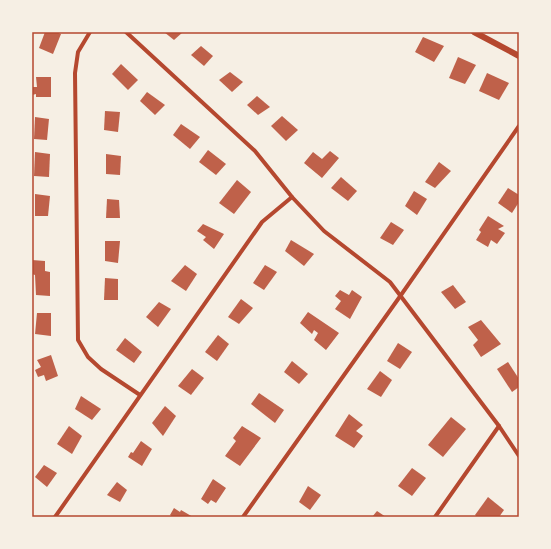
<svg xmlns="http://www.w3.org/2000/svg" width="551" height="549" font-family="'Roboto Condensed',sans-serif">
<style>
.building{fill:#bf614a}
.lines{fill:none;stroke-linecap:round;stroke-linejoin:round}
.minor{stroke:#b5482f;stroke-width:4}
.tertiary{stroke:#b5482f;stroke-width:6}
.neatline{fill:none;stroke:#b5482f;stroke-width:1.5}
</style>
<rect width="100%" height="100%" fill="#f6efe4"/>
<!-- building -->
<g class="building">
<polygon points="45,32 56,32 61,34 53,54 39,48"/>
<polygon points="164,32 183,32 174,40"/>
<polygon points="423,37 444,46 434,62 415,52"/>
<polygon points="201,46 213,56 204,66 191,55"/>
<polygon points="458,57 476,65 465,84 449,78"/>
<polygon points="121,64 138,80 128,90 112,74"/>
<polygon points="230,72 243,82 232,92 219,80"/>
<polygon points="487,73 509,83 499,100 479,91"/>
<polygon points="36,77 51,77 51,97 36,97 36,94 32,95 32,87 37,87"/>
<polygon points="147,92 165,105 155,115 140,101"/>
<polygon points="257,96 270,107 258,115 247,105"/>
<polygon points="105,111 120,112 118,132 104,130"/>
<polygon points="282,116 298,130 286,141 271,126"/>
<polygon points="35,117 49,119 47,140 34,139"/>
<polygon points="181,124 200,137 190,149 173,135"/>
<polygon points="208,150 226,164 216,175 199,162"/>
<polygon points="330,151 339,158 322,178 304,163 313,152 322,159"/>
<polygon points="35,152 50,154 49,177 34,176"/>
<polygon points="106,154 121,156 120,175 106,174"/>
<polygon points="439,162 451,171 435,188 425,182"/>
<polygon points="341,177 357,191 348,201 331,188"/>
<polygon points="237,180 251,192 234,214 219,203"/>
<polygon points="508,188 519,195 519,202 512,213 498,203"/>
<polygon points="414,191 427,199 417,215 405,206"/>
<polygon points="35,194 50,196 48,216 35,216"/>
<polygon points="107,199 119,200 120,218 106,218"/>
<polygon points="488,216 504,226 498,229 505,233 497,244 491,240 488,247 476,240 481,232 479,230"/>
<polygon points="391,222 404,230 393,245 380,238"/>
<polygon points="203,224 224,234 214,249 203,240 206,237 197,231"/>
<polygon points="291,240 314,254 304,266 285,251"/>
<polygon points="105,241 120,241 118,263 105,261"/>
<polygon points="32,260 45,261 45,271 50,272 50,296 36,295 35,275 32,274"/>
<polygon points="185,265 197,274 186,291 171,281"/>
<polygon points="265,265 277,272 264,290 253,283"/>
<polygon points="105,278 118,279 118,300 104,300"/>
<polygon points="453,285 466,302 455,309 441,292"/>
<polygon points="340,290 349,295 352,290 362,297 350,319 335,309 341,301 335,296"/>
<polygon points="241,299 253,308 239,324 228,317"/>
<polygon points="159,302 171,309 158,327 146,317"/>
<polygon points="308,312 339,333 326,350 314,340 318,333 314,330 312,334 300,323"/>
<polygon points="37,313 51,313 51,336 35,334"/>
<polygon points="481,320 501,344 481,357 473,345 478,340 468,327"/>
<polygon points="218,335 229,344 217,361 205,352"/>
<polygon points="125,338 142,352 134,363 116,350"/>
<polygon points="398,343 412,352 400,369 387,361"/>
<polygon points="51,355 58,376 46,381 44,375 38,377 35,370 41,367 37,360"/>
<polygon points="292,361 308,374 299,384 284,372"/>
<polygon points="508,362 519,379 519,387 512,392 497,369"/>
<polygon points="192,369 204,378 191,395 178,386"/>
<polygon points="380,371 392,380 381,397 367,389"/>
<polygon points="259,393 284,410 275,423 251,404"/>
<polygon points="81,396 101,409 92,420 75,409"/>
<polygon points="165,406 176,416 163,436 152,423"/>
<polygon points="349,414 363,425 356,431 363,436 354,448 335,436"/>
<polygon points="451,417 466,429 443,457 428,445"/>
<polygon points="69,426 82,436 72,454 57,444"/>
<polygon points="242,426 261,438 240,466 225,456 236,441 233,438"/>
<polygon points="141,441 152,449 142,466 128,457 131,452 133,453"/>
<polygon points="44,465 57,473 47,487 35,477"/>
<polygon points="412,468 426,478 412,496 398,486"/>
<polygon points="213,479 226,488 216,503 211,500 208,504 201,499"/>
<polygon points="117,482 127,490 120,502 107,495"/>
<polygon points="308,486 321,495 310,510 299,502"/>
<polygon points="488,497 504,510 499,517 477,517 475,515"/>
<polygon points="174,508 180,512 181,510 193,517 173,517 170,515"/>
<polygon points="377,511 386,517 372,517"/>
</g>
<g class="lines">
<!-- minor -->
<g class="minor">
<polyline points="90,32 78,52 75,73 78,340 88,357 101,369 140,395"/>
<polyline points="126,32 255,151 292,197 324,231 390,282 499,426 519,456"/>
<polyline points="55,517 262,222 292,197"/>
<polyline points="243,517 401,295 519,126"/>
<polyline points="435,517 499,426"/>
</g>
<!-- tertiary -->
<polyline class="tertiary" points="474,32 519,56"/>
</g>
<!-- border -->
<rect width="551" height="549" fill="none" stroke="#f6efe4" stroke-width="66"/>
<rect x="33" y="33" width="485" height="483" class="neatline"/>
</svg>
